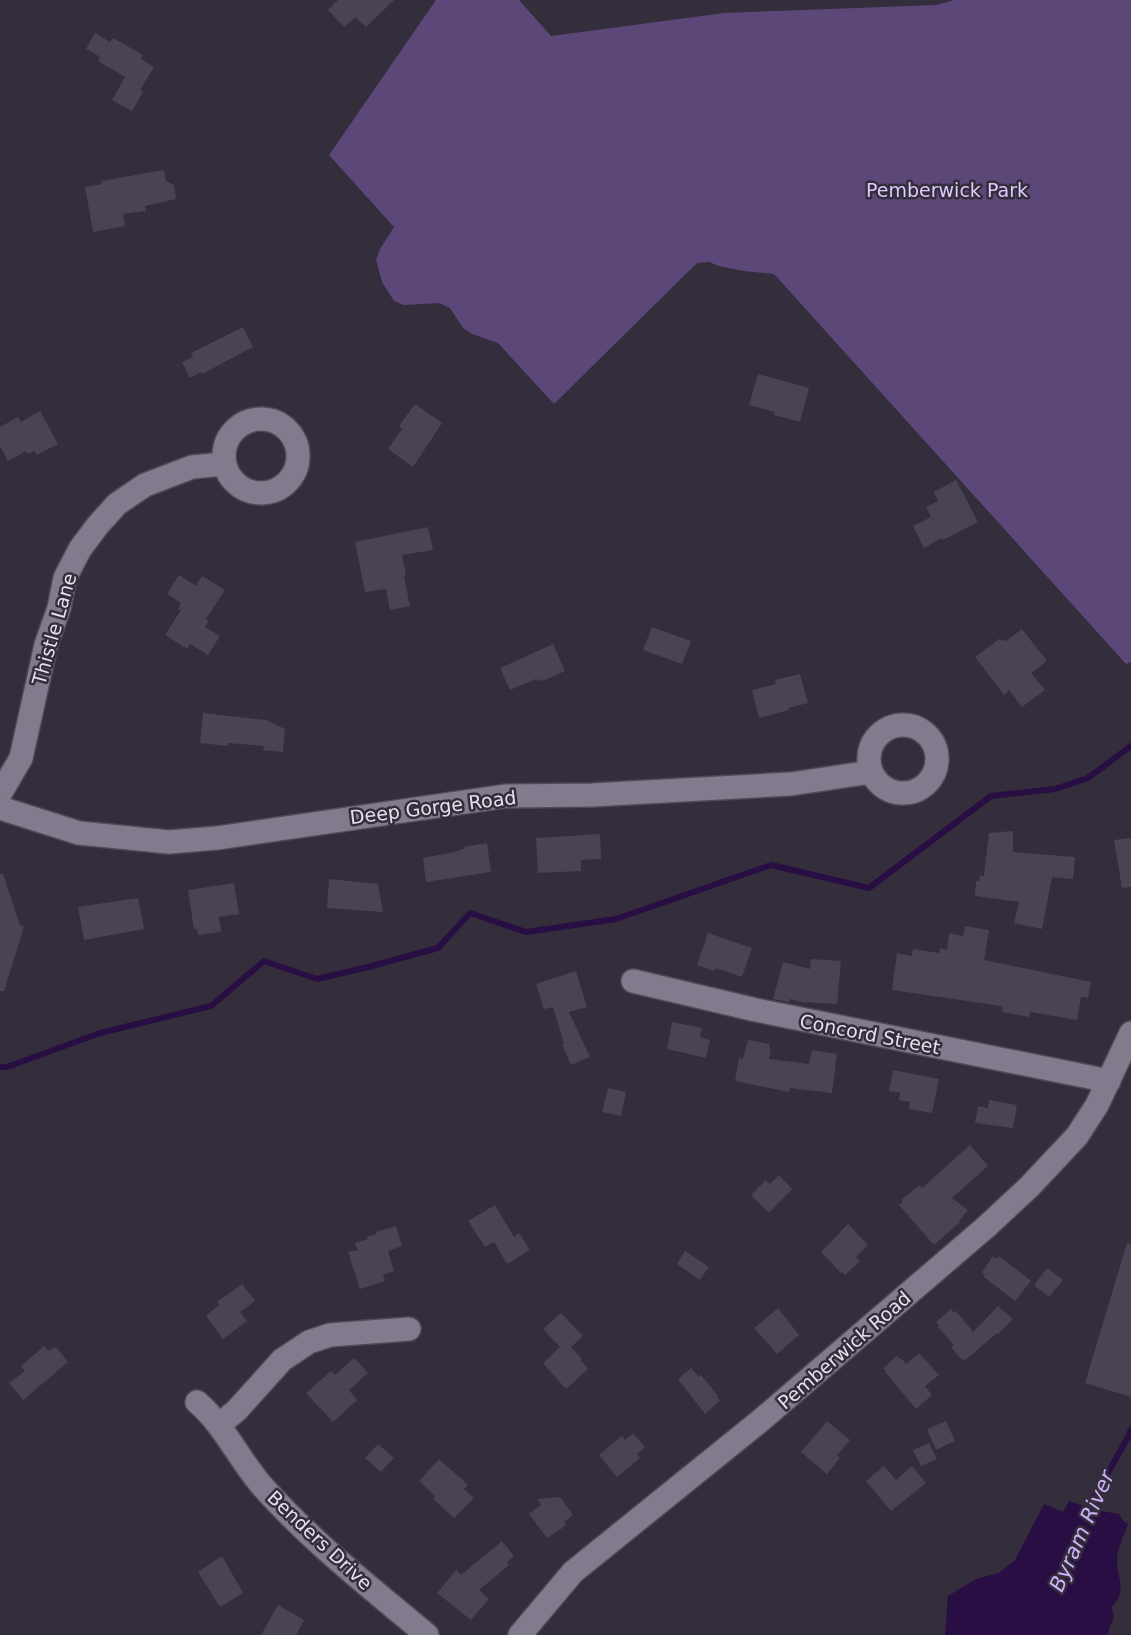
<svg xmlns="http://www.w3.org/2000/svg" width="1131" height="1635" font-family="'DejaVu Sans',sans-serif">
<style>
.green{fill:#5c4779}
.water{fill:#280e42}
.lines{fill:none;stroke-linecap:round;stroke-linejoin:round}
.stream{stroke:#280e42;stroke-width:6}
.building{fill:#494353}
.minor-casing{stroke:#504a57;stroke-width:26}
.minor{stroke:#827b8d;stroke-width:23}
.labels{text-anchor:middle;dominant-baseline:central;stroke-width:5;stroke-linejoin:round;paint-order:stroke}
.park-label{font-size:19px;fill:#decafe;stroke:#332d3c}
.street-label{font-size:19px;fill:#e5e1eb;stroke:#332d3c}
.water-label{font-size:21px;font-style:italic;fill:#cdb2f7;stroke:#332d3c}
</style>
<rect width="100%" height="100%" fill="#332d3c"/>
<!-- green -->
<polygon class="green" points="436,0 519,0 551,36 724,13 936,5 954,0 1131,0 1131,662 1126,664 774,274 743,271 719,266 709,262 697,263 554,404 498,343 472,334 463,328 450,308 439,303 404,305 394,301 382,282 376,260 380,249 394,227 329,155"/>
<!-- water -->
<path class="water" d="M1069 1501 1095 1510 1119 1514 1123 1521 1128 1524C1124 1535 1118 1547 1117 1558 1116 1578 1129 1591 1111 1607L1114 1616 1107 1635H945L948 1596 976 1579 999 1573 1015 1560 1044 1504 1063 1512Z"/>
<g class="lines">
<!-- stream -->
<g class="stream">
<polyline points="0,1067 7,1067 100,1033 211,1006 264,961 317,979 368,967 438,948 470,913 526,932 616,919 771,865 869,888 991,796 1055,789 1088,778 1131,746"/>
<path d="M1085 1516C1097 1486 1118 1460 1131 1430"/>
</g>
</g>
<!-- building -->
<g class="building">
<polygon points="338,0 394,0 366,27 355,17 344,27 328,10"/>
<polygon points="95,33 110,42 113,38 143,55 141,59 154,67 140,90 143,92 132,111 112,100 125,77 98,61 100,57 86,49"/>
<polygon points="164,170 166,181 174,185 176,199 145,206 146,211 123,214 125,226 93,232 85,187 102,184 101,181"/>
<polygon points="243,327 253,347 202,374 201,372 190,378 182,362 193,357 191,353"/>
<polygon points="758,374 809,388 800,422 774,415 775,412 749,405"/>
<polygon points="415,404 442,423 413,467 388,449 402,429 399,426"/>
<polygon points="40,411 58,444 37,455 34,451 28,454 26,451 8,461 0,446 0,427 18,417 21,422"/>
<polygon points="956,480 978,522 943,540 942,538 924,548 913,526 931,517 926,507 938,501 934,492"/>
<polygon points="428,527 433,550 402,555 406,575 404,576 410,606 390,610 386,589 365,592 355,542"/>
<polygon points="179,575 196,586 202,576 225,590 206,619 209,621 205,627 220,636 208,655 190,644 187,649 165,635 181,610 178,609 181,603 167,594"/>
<polygon points="652,627 691,641 682,664 643,650"/>
<polygon points="1022,629 1047,661 1031,673 1045,690 1022,707 1009,690 1004,695 975,657 999,639 1006,641"/>
<polygon points="553,644 565,671 543,681 542,679 537,681 536,679 510,690 500,668"/>
<polygon points="800,674 808,703 788,708 789,710 759,718 752,690 776,684 775,680"/>
<polygon points="203,713 266,720 285,729 283,752 263,750 264,746 228,743 228,746 200,743"/>
<polygon points="1013,831 1013,852 1075,857 1073,879 1052,877 1042,929 1014,923 1019,902 975,896 976,881 979,881 980,875 984,876 989,833"/>
<polygon points="600,834 601,859 581,860 581,871 538,873 536,838"/>
<polygon points="1131,838 1131,887 1122,888 1114,840"/>
<polygon points="487,843 491,872 426,882 423,858 459,851 459,850 464,849 464,847"/>
<polygon points="0,874 3,874 20,925 24,927 4,991 0,991"/>
<polygon points="329,879 378,884 383,912 327,908"/>
<polygon points="234,883 239,914 219,917 221,932 198,935 197,929 194,929 188,890"/>
<polygon points="138,898 144,929 84,940 78,907"/>
<polygon points="965,926 989,930 984,960 1091,982 1088,998 1081,997 1077,1020 1030,1012 1029,1017 1002,1012 1003,1008 1001,1006 892,990 897,953 912,956 913,949 939,953 940,948 947,950 949,933 963,936"/>
<polygon points="708,933 752,948 742,977 716,968 714,971 697,965"/>
<polygon points="811,959 841,961 837,1004 801,1002 790,999 789,1002 773,999 783,962 810,969"/>
<polygon points="576,971 587,1007 569,1012 590,1057 571,1065 562,1044 564,1043 553,1007 544,1009 536,984"/>
<polygon points="672,1022 702,1028 700,1037 710,1040 706,1058 667,1049"/>
<polygon points="748,1040 770,1044 769,1048 771,1049 769,1059 809,1064 812,1050 837,1054 832,1093 790,1088 789,1092 735,1081 739,1058 743,1059"/>
<polygon points="893,1070 939,1079 932,1113 909,1109 910,1102 899,1100 900,1093 889,1091"/>
<polygon points="608,1088 626,1092 621,1116 602,1112"/>
<polygon points="989,1100 1017,1105 1013,1128 975,1123 978,1106 988,1108"/>
<polygon points="970,1145 988,1166 952,1198 968,1210 959,1221 960,1222 934,1245 899,1205 903,1202 901,1200 919,1185 922,1188"/>
<polygon points="779,1175 792,1189 769,1213 751,1195 766,1180 770,1184"/>
<polygon points="495,1205 514,1237 519,1233 530,1250 507,1264 494,1242 485,1247 468,1221"/>
<polygon points="848,1224 868,1245 856,1257 860,1261 845,1275 842,1272 841,1273 821,1252"/>
<polygon points="396,1226 402,1246 388,1251 394,1271 383,1275 385,1281 360,1289 348,1252 358,1250 355,1243 368,1239 367,1237 376,1234 376,1232"/>
<polygon points="1127,1243 1131,1244 1131,1397 1085,1383"/>
<polygon points="685,1251 709,1267 700,1280 677,1264"/>
<polygon points="993,1256 997,1259 999,1256 1031,1281 1015,1301 984,1277 985,1275 982,1272"/>
<polygon points="1047,1268 1063,1280 1049,1297 1034,1285"/>
<polygon points="242,1284 255,1301 240,1312 247,1321 223,1339 206,1316 219,1305 217,1302"/>
<polygon points="998,1306 1013,1319 998,1334 997,1333 964,1361 962,1358 961,1359 951,1347 954,1345 938,1327 939,1326 936,1322 951,1309 954,1313 956,1311 973,1332"/>
<polygon points="778,1308 799,1335 777,1354 754,1328"/>
<polygon points="561,1313 583,1336 571,1347 582,1359 580,1360 588,1369 566,1389 543,1363 560,1347 543,1329"/>
<polygon points="44,1346 48,1351 56,1347 68,1362 23,1400 9,1383 25,1371 21,1366"/>
<polygon points="919,1353 939,1375 925,1386 932,1395 916,1409 885,1372 886,1371 883,1368 897,1356 900,1359 901,1358 906,1364"/>
<polygon points="354,1358 368,1373 349,1390 357,1400 333,1422 306,1393 331,1371 335,1375"/>
<polygon points="691,1368 699,1377 701,1375 718,1396 717,1397 720,1401 705,1414 678,1379"/>
<polygon points="827,1421 850,1440 837,1455 840,1458 827,1474 801,1452"/>
<polygon points="946,1421 955,1441 936,1450 927,1429"/>
<polygon points="633,1433 645,1447 637,1454 640,1458 617,1477 599,1455 622,1436 625,1440"/>
<polygon points="929,1443 937,1459 921,1466 913,1450"/>
<polygon points="378,1444 394,1458 381,1472 365,1458"/>
<polygon points="439,1459 468,1485 464,1489 474,1498 454,1518 433,1499 435,1496 419,1481"/>
<polygon points="884,1466 896,1480 912,1466 926,1483 891,1511 866,1481"/>
<polygon points="560,1497 573,1515 564,1522 566,1524 561,1529 547,1538 529,1514 541,1505 537,1499"/>
<polygon points="502,1541 514,1556 507,1562 509,1565 479,1590 489,1599 471,1620 437,1593 456,1570 461,1575"/>
<polygon points="222,1556 243,1593 220,1607 198,1572"/>
<polygon points="278,1605 304,1620 296,1635 261,1635"/>
</g>
<g class="lines">
<!-- minor casing -->
<g class="minor-casing">
<g id="minor">
<circle cx="261" cy="456" r="37"/>
<circle cx="903" cy="759" r="34"/>
<polyline points="0,794 21,758 46,645 59,608 65,578 80,549 98,525 117,504 145,485 192,467 224,464"/>
<polyline points="0,808 79,833 169,842 217,838 506,796 592,795 791,784 871,772"/>
<polyline points="633,981 756,1010 1109,1081"/>
<path d="M197 1402C225 1426 239 1460 263 1487 312 1542 371 1588 427 1635"/>
<polyline points="219,1425 237,1410 282,1360 309,1342 330,1335 409,1329"/>
<polyline points="520,1635 573,1572 760,1421 986,1227 1029,1187 1077,1136 1097,1105 1131,1033"/>
</g>
</g>
<!-- minor -->
<use href="#minor" class="minor"/>
</g>
<g class="labels">
<!-- park labels -->
<g class="park-label">
<text x="947" y="190">Pemberwick Park</text>
</g>
<!-- street labels -->
<g class="street-label">
<text transform="translate(54 629) rotate(-74)">Thistle Lane</text>
<text transform="translate(433 807) rotate(-7)">Deep Gorge Road</text>
<text transform="translate(870 1034) rotate(11)">Concord Street</text>
<text transform="translate(844 1350) rotate(-41)">Pemberwick Road</text>
<text transform="translate(320 1540) rotate(43)">Benders Drive</text>
</g>
<!-- water labels -->
<g class="water-label">
<text transform="translate(1082 1531) rotate(-66)">Byram River</text>
</g>
</g>
</svg>
